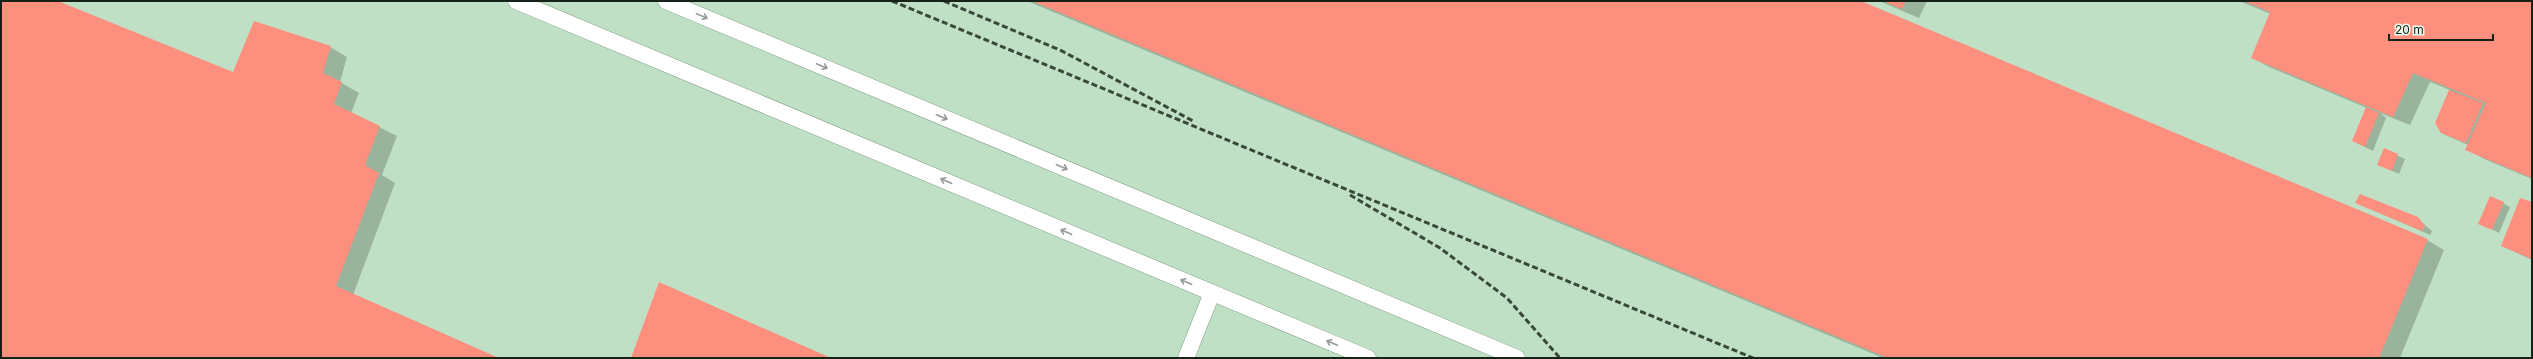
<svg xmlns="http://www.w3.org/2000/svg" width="2533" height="359" font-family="Inter,sans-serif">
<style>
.shadow{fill:#0003}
.building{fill:#fd8f7e}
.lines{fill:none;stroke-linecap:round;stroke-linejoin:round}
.lane-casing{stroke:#809e85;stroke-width:17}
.lane{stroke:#fff;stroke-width:16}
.rail{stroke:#38483a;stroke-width:3;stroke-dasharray:6 3;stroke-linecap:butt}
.oneway{stroke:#969c97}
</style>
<rect width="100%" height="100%" fill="#c0e0c5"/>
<!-- shadow -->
<g class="shadow">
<polygon points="1,1 55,1 234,74 330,47 347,57 340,82 359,93 351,113 397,136 382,175 395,183 353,295 497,358 1,358"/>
<polygon points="1027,1 1860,1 2427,240 2444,250 2400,358 1883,358"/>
<polygon points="1879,1 1927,1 1919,18"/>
<polygon points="2239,1 2532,1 2532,179 2484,159 2467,149 2468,145 2441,133 2436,123 2450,90 2430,82 2410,125 2380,113 2386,118 2373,151 2353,141 2367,108 2269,67 2252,58 2271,14"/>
<polygon points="2385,150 2405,159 2399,174 2379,165"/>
<polygon points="2357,203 2417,218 2432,231 2430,235"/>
<polygon points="2503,203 2510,207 2499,233 2487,227"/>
<polygon points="2532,203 2532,260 2502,246"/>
</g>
<!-- building -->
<g class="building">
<polygon points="1,1 58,1 233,72 254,21 331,46 323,73 342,82 334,104 380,126 365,165 379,173 336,286 499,358 1,358"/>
<polygon points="1032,1 1861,1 2428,239 2379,358 1888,358"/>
<polygon points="1883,1 1906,1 1902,9"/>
<polygon points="2244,1 2532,1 2532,178 2465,150 2486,103 2413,73 2393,117 2251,58 2270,12"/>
<polygon points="2449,90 2483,103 2466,143 2441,133 2435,123"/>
<polygon points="2366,107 2379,113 2365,147 2352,141"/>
<polygon points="2384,148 2398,154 2392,171 2377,165"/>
<polygon points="2360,194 2418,217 2425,226 2422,231 2355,203"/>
<polygon points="2490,196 2504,202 2492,230 2478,224"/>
<polygon points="2520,198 2532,202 2532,259 2501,246"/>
<polygon points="659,282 831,358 631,358"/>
</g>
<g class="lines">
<!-- lane casing -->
<g class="lane-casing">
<g id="lane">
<polyline points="516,1 1368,358"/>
<polyline points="666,1 1517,358"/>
<polyline points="1186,358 1212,293"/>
</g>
</g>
<!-- lane -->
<use href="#lane" class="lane"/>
<!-- rail -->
<g class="rail">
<polyline points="892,1 1753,358"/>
<polyline points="944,1 1062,51 1193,121"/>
<polyline points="1350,195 1440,248 1507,298 1560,358"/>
</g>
</g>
<!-- one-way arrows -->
<defs><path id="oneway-shaft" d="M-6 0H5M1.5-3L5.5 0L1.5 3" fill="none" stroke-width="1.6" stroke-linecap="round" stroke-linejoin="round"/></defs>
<g class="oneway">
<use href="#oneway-shaft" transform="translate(702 16) rotate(23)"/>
<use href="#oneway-shaft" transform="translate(822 66) rotate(23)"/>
<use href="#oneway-shaft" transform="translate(942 117) rotate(23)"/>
<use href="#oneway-shaft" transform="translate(1062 167) rotate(23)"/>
<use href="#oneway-shaft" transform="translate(946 181) rotate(-157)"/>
<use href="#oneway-shaft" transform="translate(1066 232) rotate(-157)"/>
<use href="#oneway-shaft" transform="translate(1186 282) rotate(-157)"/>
<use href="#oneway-shaft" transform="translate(1332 343) rotate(-157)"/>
</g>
<!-- border -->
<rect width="2533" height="359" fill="none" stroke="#162218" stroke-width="4"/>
<!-- scale -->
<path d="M2389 34v6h104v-6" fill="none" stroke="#162218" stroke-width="2"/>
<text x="2395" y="34" font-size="12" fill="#162218" stroke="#ecfcee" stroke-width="3" paint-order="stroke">20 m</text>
</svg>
